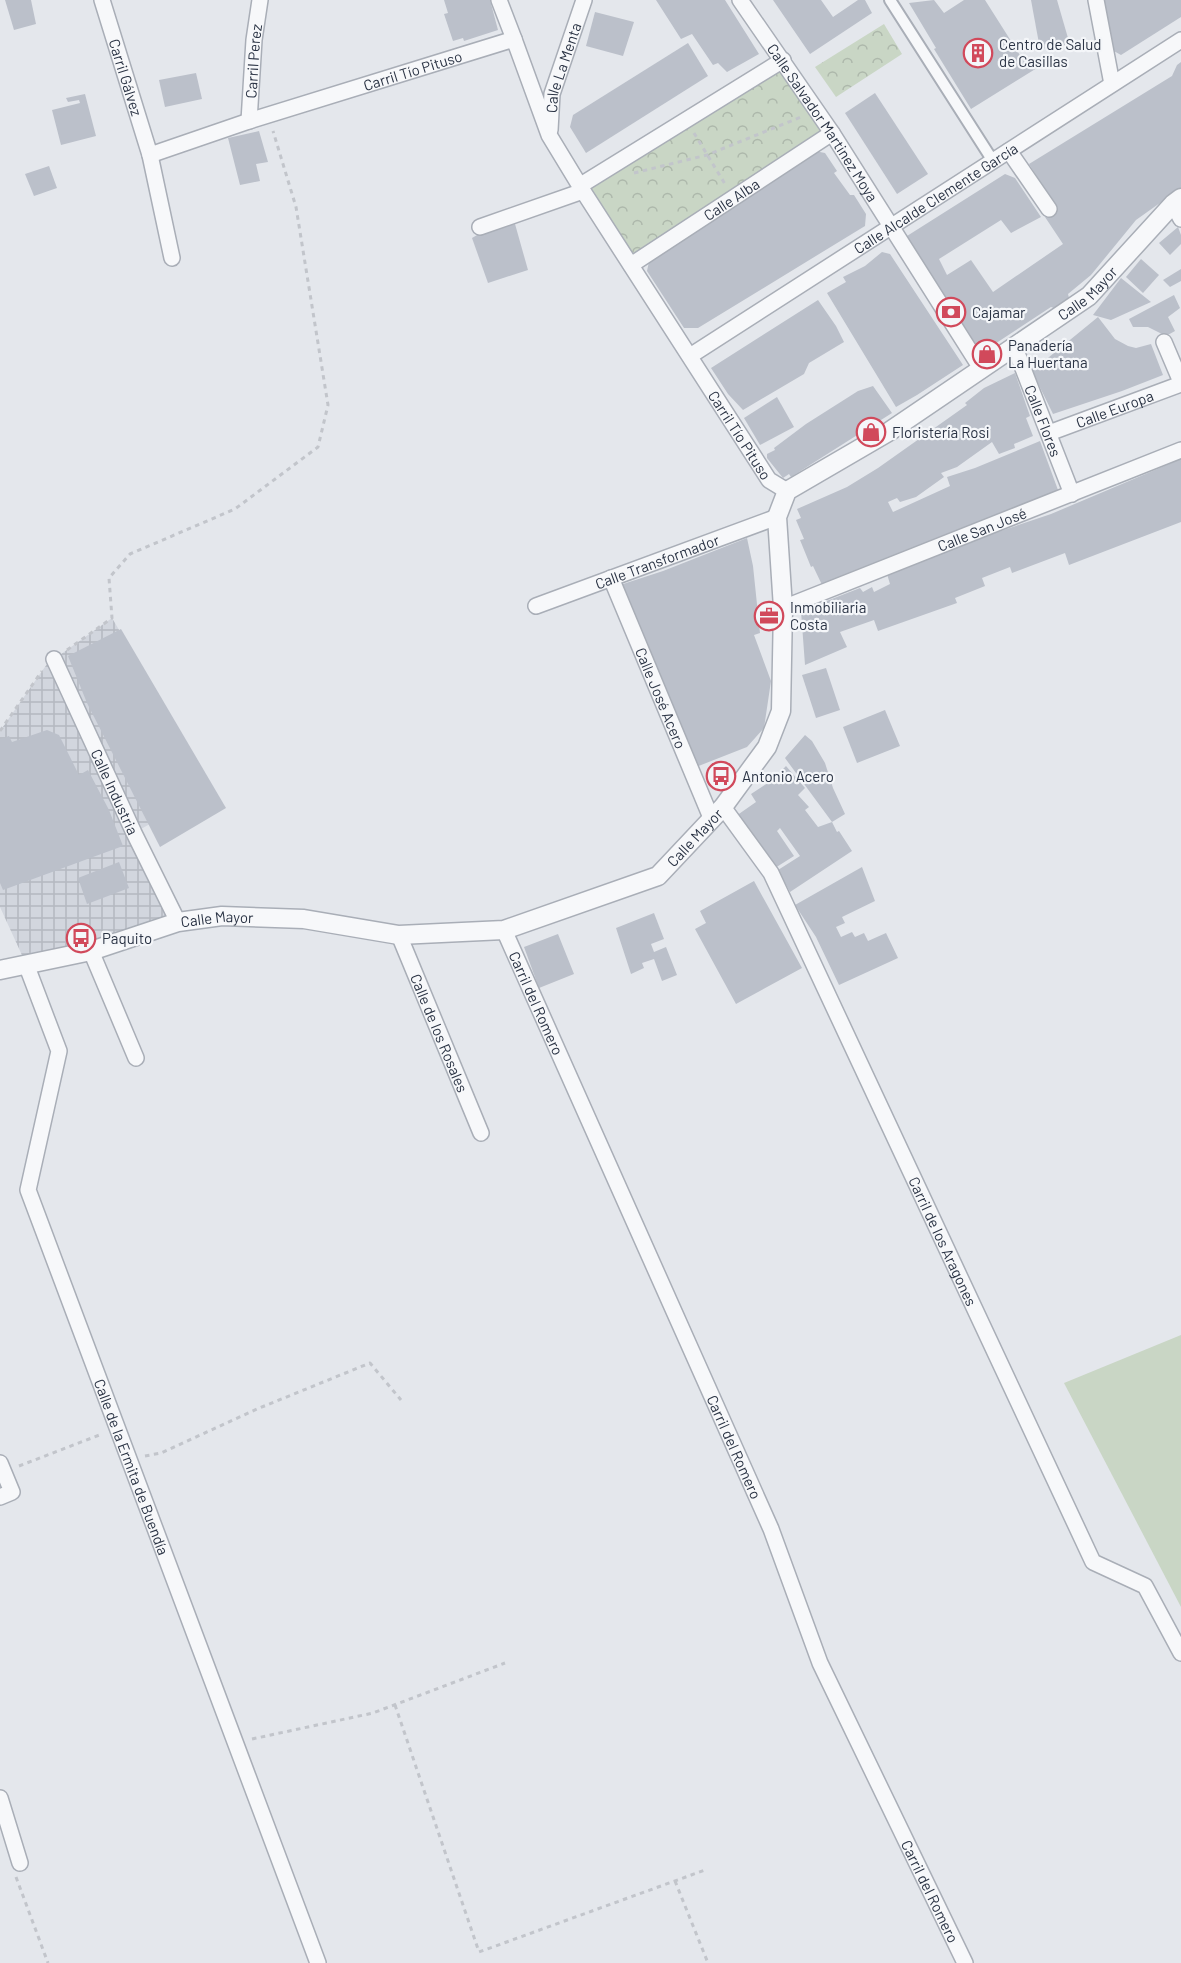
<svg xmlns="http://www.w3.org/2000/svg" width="1181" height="1963" font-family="Barlow,sans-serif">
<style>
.industrial{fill:url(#industrial-grid)}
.green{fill:#c9d6c5}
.forest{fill:url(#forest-crowns)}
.building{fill:#bbc0ca}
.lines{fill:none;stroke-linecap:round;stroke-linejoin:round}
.pedestrian-casing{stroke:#a9aeb7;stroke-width:14}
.minor-casing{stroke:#a9aeb7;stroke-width:18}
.tertiary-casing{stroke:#a9aeb7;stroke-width:21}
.path{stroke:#c2c5cb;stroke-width:3;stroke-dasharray:4.5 4.5;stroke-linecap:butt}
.pedestrian{stroke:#f7f8fa;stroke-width:10}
.minor{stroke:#f7f8fa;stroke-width:15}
.tertiary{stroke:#f7f8fa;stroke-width:18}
.labels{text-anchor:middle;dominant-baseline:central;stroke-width:4.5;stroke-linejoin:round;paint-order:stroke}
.poi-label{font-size:15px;fill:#2b3445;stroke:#f4f6f9;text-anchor:start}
.street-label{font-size:15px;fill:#2b3445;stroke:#f4f6f9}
</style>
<defs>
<pattern id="industrial-grid" width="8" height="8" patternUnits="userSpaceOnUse" patternTransform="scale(1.5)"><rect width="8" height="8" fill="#d2d6de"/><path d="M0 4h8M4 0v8" fill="none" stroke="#b4b8c0"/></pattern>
<pattern id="forest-crowns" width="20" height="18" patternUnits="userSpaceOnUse" patternTransform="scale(1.5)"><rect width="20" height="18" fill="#c9d6c5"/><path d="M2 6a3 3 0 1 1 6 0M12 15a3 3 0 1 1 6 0" fill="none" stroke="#adb8ab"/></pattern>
</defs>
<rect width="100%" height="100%" fill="#e4e7ec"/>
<!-- industrial -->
<polygon class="industrial" points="112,618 213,788 134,833 178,922 26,964 0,907 0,731 47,664"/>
<!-- green -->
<polygon class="green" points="1181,1335 1181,1607 1064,1383"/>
<!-- forest -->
<g class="forest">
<polygon points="884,24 902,54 836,97 815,67"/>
<polygon points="782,62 831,132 631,264 583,186"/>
</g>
<!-- building -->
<g class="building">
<polygon points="5,0 31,0 36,24 14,30"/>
<polygon points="444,0 490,0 498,30 464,41 463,38 453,41 444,14 448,13"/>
<polygon points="656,0 725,0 759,54 727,72 718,63 713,65 692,34 681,39"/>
<polygon points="773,0 821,0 833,17 858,0 865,0 872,13 810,54"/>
<polygon points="934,0 944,13 964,0 985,0 1023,60 1030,57 1037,68 971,109 934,49 936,48 909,3"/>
<polygon points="1031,0 1057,0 1070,45 1040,49"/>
<polygon points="1104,0 1181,0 1181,17 1121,55 1112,50"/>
<polygon points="595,12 634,22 623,56 586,46"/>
<polygon points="688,43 708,76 586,153 570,127 573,115"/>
<polygon points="1181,62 1181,188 1136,220 1091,275 1068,294 1069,298 1054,308 1051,307 978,355 906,247 907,236 1005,174 1015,178 1041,217 1011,233 1001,220 939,259 947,275 971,260 993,292 1063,244 1045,217 1057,209 1029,164 1172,76 1177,65"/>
<polygon points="196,73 202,99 165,107 159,80"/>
<polygon points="875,93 928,174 897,194 845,113"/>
<polygon points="85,94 96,136 61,145 52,110 80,103 79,100 68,102 66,98"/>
<polygon points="259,131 268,162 256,164 260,181 240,185 228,138"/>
<polygon points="815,151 825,153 837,171 834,173 850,195 854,195 866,214 865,226 698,328 684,328 647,271 650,257"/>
<polygon points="49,166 57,188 34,196 25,174"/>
<polygon points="515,224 528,270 488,283 472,238 484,231"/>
<polygon points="1178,227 1181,235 1181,244 1170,255 1159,243"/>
<polygon points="882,252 890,254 963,365 917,395 896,407 827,293 846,282 843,277 865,266"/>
<polygon points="1141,259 1159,275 1143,293 1126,277"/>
<polygon points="1181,269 1181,281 1170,287 1163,280"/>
<polygon points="1121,278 1151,302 1111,320 1093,315"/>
<polygon points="1174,295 1180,308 1168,317 1175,331 1166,336 1148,327 1133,327 1129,319"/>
<polygon points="818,300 836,326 844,342 809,363 804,374 743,410 728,394 711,368"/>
<polygon points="1098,317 1115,339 1128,346 1136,348 1151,344 1163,375 1122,391 1053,414 1032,371"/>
<polygon points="1015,373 1030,416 1026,418 1033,436 1014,444 1015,448 999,454 992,442 957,467 941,473 944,477 916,497 900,502 897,498 888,502 893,512 950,486 947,477 975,468 1040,441 1058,490 995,518 823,587 813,566 811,567 800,540 804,539 796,520 801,518 797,509 847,487 878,468 967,405 965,403 984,388"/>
<polygon points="873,386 892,413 791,477 789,474 783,478 767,458 767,454 775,450 774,448 806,424 858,391"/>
<polygon points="777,397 794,427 760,445 744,418"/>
<polygon points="1181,459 1181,522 1069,565 1065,553 1012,573 1010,567 982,578 985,586 955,598 957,603 878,631 874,620 840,632 847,647 805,665 801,611 860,588 863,592 872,587 874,592 890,584 887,574 968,542 1051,514"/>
<polygon points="747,538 753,566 760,633 754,635 771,681 764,728 747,747 696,767 620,585 663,571"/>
<polygon points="121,629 226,808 160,847 87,703 68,656"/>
<polygon points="826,668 840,710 816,718 802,675"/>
<polygon points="885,710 900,746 857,763 843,727"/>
<polygon points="47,730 59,735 79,775 88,770 109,810 123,846 3,890 0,883 0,739 9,736 12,742"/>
<polygon points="805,735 812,741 825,763 833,788 845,814 832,822 785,758"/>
<polygon points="786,766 805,788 798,795 809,807 805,810 818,827 832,822 837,832 839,831 852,851 790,892 778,870 800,856 780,828 777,831 794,856 775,868 759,843 736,816 756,802 751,794 771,781"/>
<polygon points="119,862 129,888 87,904 78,878"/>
<polygon points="862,867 875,901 842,917 845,923 836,927 841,937 852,932 855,937 864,933 868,941 886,933 898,958 839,985 816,937 795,905"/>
<polygon points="754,881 802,968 736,1004 695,929 706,923 700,911"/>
<polygon points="654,913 664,939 651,944 654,952 666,947 677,975 662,981 654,959 642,963 644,968 631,974 616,928"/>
<polygon points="558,934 574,974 539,988 524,947"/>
</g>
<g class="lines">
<!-- pedestrian casing -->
<g class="pedestrian-casing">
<polyline id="pedestrian" points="890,0 993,161"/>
</g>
<!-- minor casing -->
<g class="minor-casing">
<g id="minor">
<path id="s1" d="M102 0 150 155 172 258"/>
<polyline points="499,0 514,39"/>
<path id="s2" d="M740 0 832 133 982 370"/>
<polyline points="1096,0 1112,84"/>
<path id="s3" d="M249 121 254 40 260 0"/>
<path id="s4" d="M550 130 552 94 584 0"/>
<polyline points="1009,151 1049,209"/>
<path id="s5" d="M150 155 249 121 514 39 549 135 583 191 769 480 787 491"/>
<polyline points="581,185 783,60"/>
<polyline points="1173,204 1181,219"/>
<polyline points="480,227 583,191"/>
<path id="s6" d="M631 265 832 133"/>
<polyline points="1164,342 1181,382"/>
<path id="s7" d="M1015 348 1072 494"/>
<path id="s8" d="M690 356 1181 40"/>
<path id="s9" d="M1049 433 1181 384"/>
<path id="s10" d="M611 578 712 820"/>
<path id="s11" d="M536 606 777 517"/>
<path id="s12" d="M783 608 1181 450"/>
<path id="s13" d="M54 659 134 833 178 922"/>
<path id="s14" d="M723 807 771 873 1093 1562 1145 1586 1181 1653"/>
<path id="s15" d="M504 930 771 1529 820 1663 965 1963"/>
<path id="s16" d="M399 935 481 1133"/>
<polyline points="91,951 136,1058"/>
<path id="s17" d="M26 964 59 1051 28 1190 318 1963"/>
<polyline points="0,1463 12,1492 0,1497"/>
<polyline points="0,1798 20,1863"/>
</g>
</g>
<!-- tertiary casing -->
<g class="tertiary-casing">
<g id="tertiary">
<path id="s18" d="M0 970 91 951 178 922 222 916 304 919 399 935 504 930 658 876 723 807 767 747 781 711 783 608 777 517 787 491 890 431 1089 296 1173 204 1181 198"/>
</g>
</g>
<!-- path -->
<g class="path">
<polyline points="694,133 725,184"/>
<polyline points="634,173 707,155 801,117"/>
<polyline points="67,650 112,618 109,578 130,554 235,509 318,447 328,405 296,207 273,131"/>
<polyline points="0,731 42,671"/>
<polyline points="145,1456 161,1453 257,1409 370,1363 401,1400"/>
<polyline points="19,1466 102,1434"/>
<polyline points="395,1705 479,1952 705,1870"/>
<polyline points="252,1739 373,1713 505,1663"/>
<polyline points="16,1877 48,1963"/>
<polyline points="675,1881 708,1963"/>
</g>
<!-- pedestrian -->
<use href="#pedestrian" class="pedestrian"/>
<!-- minor -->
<use href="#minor" class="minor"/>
<!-- tertiary -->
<use href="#tertiary" class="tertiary"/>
</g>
<!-- icons -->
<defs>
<g id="building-ring" transform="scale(1.5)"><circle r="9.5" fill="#f4f6f9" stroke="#d1495b" stroke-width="1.5"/><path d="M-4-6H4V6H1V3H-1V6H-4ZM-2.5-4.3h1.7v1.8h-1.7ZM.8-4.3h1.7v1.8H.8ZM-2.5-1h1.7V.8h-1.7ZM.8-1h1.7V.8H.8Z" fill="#d1495b"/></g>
<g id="bank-ring" transform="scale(1.5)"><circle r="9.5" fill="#f4f6f9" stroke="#d1495b" stroke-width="1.5"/><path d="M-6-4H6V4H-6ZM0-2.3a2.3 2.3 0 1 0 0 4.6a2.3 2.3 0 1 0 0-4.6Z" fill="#d1495b"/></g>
<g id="shop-ring" transform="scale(1.5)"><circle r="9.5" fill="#f4f6f9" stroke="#d1495b" stroke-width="1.5"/><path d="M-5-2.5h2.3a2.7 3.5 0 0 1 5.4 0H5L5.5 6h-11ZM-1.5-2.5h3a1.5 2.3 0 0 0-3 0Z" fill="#d1495b"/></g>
<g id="office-ring" transform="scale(1.5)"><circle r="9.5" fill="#f4f6f9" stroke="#d1495b" stroke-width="1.5"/><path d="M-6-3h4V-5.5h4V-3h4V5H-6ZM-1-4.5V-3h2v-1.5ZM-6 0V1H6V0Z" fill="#d1495b"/></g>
<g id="bus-ring" transform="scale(1.5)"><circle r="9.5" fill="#f4f6f9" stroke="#d1495b" stroke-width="1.5"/><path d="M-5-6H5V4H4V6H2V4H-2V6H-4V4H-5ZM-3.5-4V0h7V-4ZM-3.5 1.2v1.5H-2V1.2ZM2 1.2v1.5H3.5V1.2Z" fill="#d1495b"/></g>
</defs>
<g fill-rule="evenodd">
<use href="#building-ring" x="978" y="53"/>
<use href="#bank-ring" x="951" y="312"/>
<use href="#shop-ring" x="987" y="354"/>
<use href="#shop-ring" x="871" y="432"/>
<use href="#office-ring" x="769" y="616"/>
<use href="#bus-ring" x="721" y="776"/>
<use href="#bus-ring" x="81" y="938"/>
</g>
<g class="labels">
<!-- poi labels -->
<g class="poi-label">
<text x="999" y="44">Centro de Salud<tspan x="999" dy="17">de Casillas</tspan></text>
<text x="972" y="312">Cajamar</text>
<text x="1008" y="345">Panadería<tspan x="1008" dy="17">La Huertana</tspan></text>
<text x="892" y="432">Floristería Rosi</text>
<text x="790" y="607">Inmobiliaria<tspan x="790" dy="17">Costa</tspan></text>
<text x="742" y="776">Antonio Acero</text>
<text x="102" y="938">Paquito</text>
</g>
<!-- street labels -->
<g class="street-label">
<text stroke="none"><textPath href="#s3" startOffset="60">Carril Perez</textPath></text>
<text stroke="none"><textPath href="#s4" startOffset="64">Calle La Menta</textPath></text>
<text stroke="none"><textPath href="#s5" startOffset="276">Carril Tío Pituso</textPath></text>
<text stroke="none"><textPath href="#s1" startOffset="81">Carril Gálvez</textPath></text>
<text stroke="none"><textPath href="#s2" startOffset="148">Calle Salvador Martinez Moya</textPath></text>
<text stroke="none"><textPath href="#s8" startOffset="292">Calle Alcalde Clemente García</textPath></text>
<text stroke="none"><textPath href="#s6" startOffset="120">Calle Alba</textPath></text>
<text stroke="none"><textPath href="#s18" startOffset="1466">Calle Mayor</textPath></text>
<text stroke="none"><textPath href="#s9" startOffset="70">Calle Europa</textPath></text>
<text stroke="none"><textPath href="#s7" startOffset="78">Calle Flores</textPath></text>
<text stroke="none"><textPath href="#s5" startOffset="840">Carril Tío Pituso</textPath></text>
<text stroke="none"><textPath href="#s12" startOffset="214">Calle San José</textPath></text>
<text stroke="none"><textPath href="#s11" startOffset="129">Calle Transformador</textPath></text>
<text stroke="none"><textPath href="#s10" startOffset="130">Calle José Acero</textPath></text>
<text stroke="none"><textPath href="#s13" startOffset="146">Calle Industria</textPath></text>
<text stroke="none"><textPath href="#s18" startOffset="729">Calle Mayor</textPath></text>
<text stroke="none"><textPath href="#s18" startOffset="224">Calle Mayor</textPath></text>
<text stroke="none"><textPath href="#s15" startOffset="80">Carril del Romero</textPath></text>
<text stroke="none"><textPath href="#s16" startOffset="106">Calle de los Rosales</textPath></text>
<text stroke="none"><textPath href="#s14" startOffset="488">Carril de los Aragones</textPath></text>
<text stroke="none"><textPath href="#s15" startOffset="566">Carril del Romero</textPath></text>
<text stroke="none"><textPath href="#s17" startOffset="531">Calle de la Ermita de Buendía</textPath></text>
<text stroke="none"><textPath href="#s15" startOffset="1052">Carril del Romero</textPath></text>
</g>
</g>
</svg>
